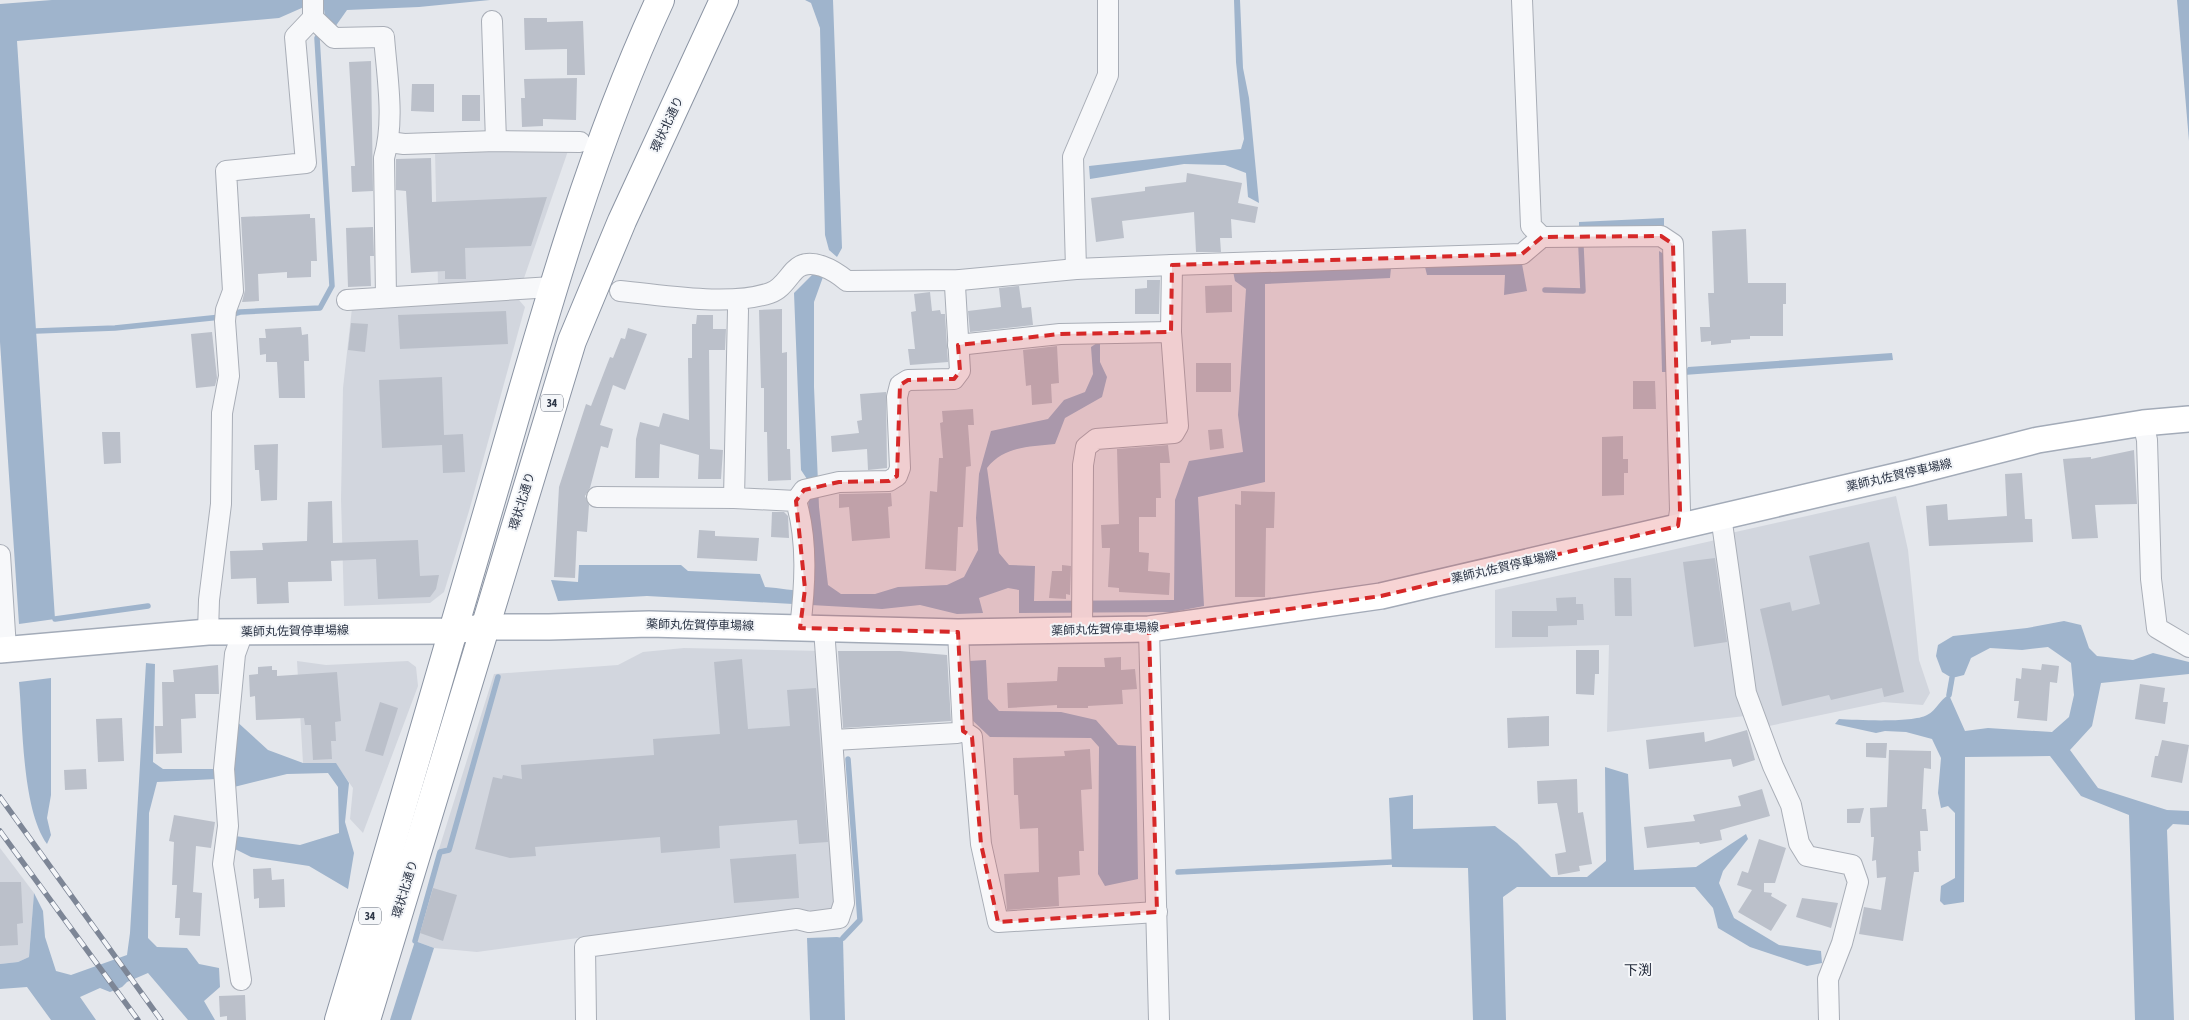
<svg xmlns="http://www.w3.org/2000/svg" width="2189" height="1020" font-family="'Asap Condensed','Noto Sans JP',sans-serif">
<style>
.built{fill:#d2d6de}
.water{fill:#9fb4cc}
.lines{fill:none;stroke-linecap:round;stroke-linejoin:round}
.stream{stroke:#9fb4cc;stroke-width:5.5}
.building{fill:#bbc0ca}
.minor-casing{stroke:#a9aeb7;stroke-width:22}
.major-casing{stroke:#a3abb8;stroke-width:28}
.highway-casing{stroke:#8b94a3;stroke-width:30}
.minor{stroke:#f7f8fa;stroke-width:20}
.major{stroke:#fff;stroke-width:25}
.highway{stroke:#fff;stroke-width:28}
.rail-casing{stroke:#7d8696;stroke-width:5.5}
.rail{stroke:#f4f6f9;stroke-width:4;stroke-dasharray:11;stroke-linecap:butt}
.marked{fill:#d62828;fill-opacity:0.2;stroke:#d62828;stroke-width:4;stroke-dasharray:10 6;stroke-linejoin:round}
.labels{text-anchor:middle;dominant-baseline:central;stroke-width:4;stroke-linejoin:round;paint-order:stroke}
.shield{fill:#f4f6f9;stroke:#676e7b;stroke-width:1}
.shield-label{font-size:11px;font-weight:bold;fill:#2b3445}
.street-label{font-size:12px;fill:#2b3445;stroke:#f4f6f9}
.neighbourhood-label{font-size:14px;fill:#1d2536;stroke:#f4f6f9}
</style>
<rect width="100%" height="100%" fill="#e4e7ec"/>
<!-- built -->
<g class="built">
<polygon points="569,148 523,281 438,286 435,151"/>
<polygon points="519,300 525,307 469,511 444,592 430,603 344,606 341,499 343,388 352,308"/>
<polygon points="1896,496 1908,550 1919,660 1930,693 1923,705 1883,702 1764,727 1752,691 1731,533"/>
<polygon points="1720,539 1745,716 1607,732 1609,645 1495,648 1495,590"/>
<polygon points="684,648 822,651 837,910 728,917 477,952 434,948 415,941 439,849 494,674 618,665 643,652"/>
<polygon points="297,661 326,665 408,661 416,667 418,686 363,833 350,819 353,788 336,764 303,763"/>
<polygon points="0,848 34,893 29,957 18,962 0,964"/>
</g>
<!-- water -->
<g class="water">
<polygon points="52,0 304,0 304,7 279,18 17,41 55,619 19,624 0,342 0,4"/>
<polygon points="323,0 490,0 419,7 347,10 335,27 325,18"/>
<polygon points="805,0 833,0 842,248 837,257 829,250 825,235 820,28 811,3"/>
<polygon points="1234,0 1240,0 1243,68 1249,98 1259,203 1248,197 1246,173 1225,165 1184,164 1090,179 1089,166 1241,149 1244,139 1236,62"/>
<polygon points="2177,0 2189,0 2189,141"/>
<polygon points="1664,218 1664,226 1579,228 1579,222"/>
<polygon points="1659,251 1667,256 1669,372 1662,372"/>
<polygon points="1522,264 1527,291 1504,295 1505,275 1427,275 1425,267"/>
<path d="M1391 268 1390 278 1265 284V482L1198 497 1204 606 1173 612 1019 613V590L1008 588 979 598 983 613 957 614 920 605 882 609 647 596 558 601 551 580 578 582 579 565H681L688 571 760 574 765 587C782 588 797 592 814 591L815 556 810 532 807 479 801 470 794 293 813 274 823 277 814 302V387L819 507 828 585 841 594H875L898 587 947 585 964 577 978 550 976 518 979 474 991 431 1048 419 1064 400 1085 392 1093 374 1091 347 1100 341V362L1107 377 1102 397 1065 418 1055 444C1029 447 1004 446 987 468L999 553 1009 565 1035 566 1034 601 1174 600 1175 500 1189 461 1243 452 1238 415 1246 289 1235 281 1233 271Z"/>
<polygon points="1892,353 1893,360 1684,375 1688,367"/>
<path d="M2064 621 2081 625 2089 648 2097 656 2133 660 2153 653 2189 662V674L2101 683 2092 726 2070 750 2098 788 2167 810 2189 811V825L2173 824 2167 830 2174 1020H2135L2129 815 2081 796 2050 756 1965 757 1964 902 1944 905 1940 901 1941 886 1955 878V813L1948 806 1941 808 1938 793 1941 758 1932 739 1906 732 1885 731 1876 733 1835 724 1839 719C1857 720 1913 723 1927 715 1937 710 1939 700 1949 695L1965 731 1988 728 2052 732 2069 717 2074 695 2071 663 2048 647 2022 650 1990 648 1971 658 1964 675 1952 678 1942 672 1936 656 1938 645 1953 636 2027 628Z"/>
<polygon points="986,660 988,699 999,711 1061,712 1096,720 1118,745 1136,746 1138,879 1105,886 1098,874 1099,747 1091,738 990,737 971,719 969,661"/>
<polygon points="146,663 155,664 153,762 163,769 217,769 216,779 157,782 149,813 148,938 157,947 187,948 199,964 219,968 220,987 204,1001 215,1020 188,1020 148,973 127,982 122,987 110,992 100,988 80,997 96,1020 51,1020 27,987 0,989 0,964 18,962 29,957 34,893 43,911 45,937 56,971 71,975 127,955 130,933"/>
<path d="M51 678V795L47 818 51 835 47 844C22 809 23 726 19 682Z"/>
<polygon points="234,719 268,750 303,763 336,763 349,783 345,822 354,853 348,889 309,866 251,857 233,848 235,836 300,845 339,833 338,787 328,773 287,774 234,787 232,773"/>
<polygon points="1605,767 1628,774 1634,870 1696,867 1746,834 1748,839 1723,871 1719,883 1734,918 1779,945 1821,951 1822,963 1807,966 1750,947 1718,928 1713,908 1695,887 1517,887 1503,897 1506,1020 1473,1020 1468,868 1392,867 1389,798 1413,795 1413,829 1495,826 1517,843 1551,877 1587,877 1606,861"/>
<polygon points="837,937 843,938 845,1020 810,1020 807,938"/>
<polygon points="415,941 434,948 411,1020 390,1020"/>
</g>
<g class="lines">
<!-- stream -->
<g class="stream">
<polyline points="1545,290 1583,291 1581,247"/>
<polyline points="230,315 240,312 320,308 332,286 317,38 322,30"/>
<polyline points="36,331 115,328 221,317"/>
<polyline points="55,619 148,606"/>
<polyline points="1949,695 1952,678"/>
<polyline points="1178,872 1392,862"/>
<polyline points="843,938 860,920 848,759"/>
<polyline points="415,941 440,852 449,850 498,677"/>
</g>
</g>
<!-- building -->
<g class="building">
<polygon points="524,18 547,18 547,22 583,21 585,75 567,75 567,49 525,50"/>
<polygon points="371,61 373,191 352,192 351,166 355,166 349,62"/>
<polygon points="577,78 576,120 543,119 543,126 522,127 521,98 525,98 524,79"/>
<polygon points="412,84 434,84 434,112 411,111"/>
<rect x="462" y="95" width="18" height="26"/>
<polygon points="431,158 432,202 547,197 531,246 465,248 466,279 445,279 445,271 411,273 406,191 396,190 396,159"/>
<polygon points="1187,173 1242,183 1238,203 1258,207 1255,223 1231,219 1232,238 1220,238 1221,252 1196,252 1194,212 1122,221 1124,238 1096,242 1091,198 1145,191 1145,187 1186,182"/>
<polygon points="310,214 310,218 315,218 317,261 311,261 311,277 287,278 287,272 258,274 259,301 242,302 245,290 241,217"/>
<polygon points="373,227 374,256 370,256 371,286 348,287 346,228"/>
<polygon points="1746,229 1748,283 1786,283 1786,304 1783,304 1783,336 1750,336 1750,339 1731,340 1731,343 1711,345 1711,341 1701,342 1700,327 1710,327 1708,293 1714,293 1712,231"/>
<polygon points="1147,280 1160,280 1159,314 1135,314 1135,289 1147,288"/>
<polygon points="1232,285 1232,312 1206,313 1205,286"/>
<polygon points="1019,286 1022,308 1031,307 1033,325 970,332 968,311 1001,307 999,288"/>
<polygon points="930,292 932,311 940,310 941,314 945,314 948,362 910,365 908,349 915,349 911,312 916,311 914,294"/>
<polygon points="782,309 782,353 787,352 787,449 790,449 791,480 768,481 767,432 764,432 764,388 761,388 759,310"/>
<polygon points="506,311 508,344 400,349 398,315"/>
<polygon points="697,315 713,315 713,329 726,329 725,350 709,350 710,449 723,450 721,479 698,479 699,455 660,444 659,478 635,478 636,439 640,422 659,427 663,413 689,420 688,358 692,358 692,324 696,324"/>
<polygon points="351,323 368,324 365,352 348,350"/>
<polygon points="301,327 302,335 308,334 309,361 304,361 305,398 279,398 277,362 266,362 266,354 260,355 259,338 266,338 265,329"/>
<polygon points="628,328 647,334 625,390 613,385 600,425 613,429 608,448 601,446 590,488 585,496 589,505 587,532 577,531 575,578 554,577 559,487 586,404 591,406 610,357 613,358 621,338 625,339"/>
<polygon points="212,332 217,378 215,386 196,388 191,334"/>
<polygon points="1057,346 1059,383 1051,384 1052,403 1032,405 1031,385 1026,386 1023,350"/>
<rect x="1196" y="363" width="35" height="29"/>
<polygon points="442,377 444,435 463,434 465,472 443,473 442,445 382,448 379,380"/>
<polygon points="1633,381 1655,381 1656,409 1633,409"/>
<polygon points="886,392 887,468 868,470 867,449 832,452 831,436 859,433 857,421 862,420 860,394"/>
<polygon points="973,409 974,425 968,425 971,466 966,467 963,527 958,527 956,571 925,569 930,491 937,492 939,458 943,458 940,423 943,422 942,411"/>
<polygon points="1222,429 1224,448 1210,450 1208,430"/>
<polygon points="102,432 120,432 121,463 104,464"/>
<polygon points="1623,436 1623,459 1628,459 1628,473 1624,473 1624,495 1602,496 1602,437"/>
<polygon points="278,444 277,500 261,501 259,470 255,470 254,445"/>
<polygon points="1168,445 1170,463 1160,463 1161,498 1156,498 1156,517 1139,517 1139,552 1149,553 1148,571 1170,573 1169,595 1119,592 1119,588 1108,587 1110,548 1102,548 1101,525 1119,524 1117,449"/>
<polygon points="2134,450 2137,504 2095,505 2098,538 2072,539 2063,459 2091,457 2091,459"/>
<polygon points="2022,473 2025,519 2032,519 2033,542 1929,546 1926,506 1947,504 1948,520 2007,516 2005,474"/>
<polygon points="1241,491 1275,492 1274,528 1266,528 1265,597 1235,597 1235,504 1241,505"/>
<polygon points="891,493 892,506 888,507 890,538 852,541 849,507 839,508 839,494"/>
<polygon points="332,501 333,543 418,540 420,576 439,575 436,589 430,597 378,599 376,559 331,561 332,581 288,582 289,603 257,604 256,578 231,579 230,551 263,550 262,543 307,541 308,502"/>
<polygon points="772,512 784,512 788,516 789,538 771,537"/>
<polygon points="699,530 715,531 715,536 759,538 757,561 697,558"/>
<polygon points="1869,542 1904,692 1884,697 1882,688 1831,700 1829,695 1782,706 1760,609 1790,602 1792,611 1820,604 1809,556"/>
<polygon points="1715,558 1727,642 1694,647 1683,562"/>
<polygon points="1062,565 1071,566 1070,595 1066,594 1066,599 1049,598 1052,571 1062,571"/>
<polygon points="1614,578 1631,578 1632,616 1615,616"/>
<polygon points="1576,597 1576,604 1583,604 1584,620 1577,620 1577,625 1548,626 1548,637 1512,637 1512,611 1557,611 1556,598"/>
<polygon points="1576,650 1599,650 1599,674 1595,674 1594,695 1576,694"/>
<polygon points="838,651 900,651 947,655 951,721 843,728"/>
<polygon points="1121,657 1121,670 1135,669 1137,689 1122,690 1123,704 1088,706 1088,708 1057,708 1057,705 1008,708 1007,683 1057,681 1058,667 1105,667 1104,658"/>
<polygon points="742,659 748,729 790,726 787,690 816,688 828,842 799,844 797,820 719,826 720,848 661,853 660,837 535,847 536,856 510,858 475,849 493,777 502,779 503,775 522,779 521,765 654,755 653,739 720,734 714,662"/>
<polygon points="2042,664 2059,666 2057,683 2050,682 2047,721 2017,718 2019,701 2014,701 2016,678 2021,679 2022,668 2041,670"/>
<polygon points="218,665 219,694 195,694 196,718 181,719 182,753 156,754 155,726 163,726 162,682 174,682 173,670"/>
<polygon points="272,666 272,670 277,670 277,676 337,672 341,721 335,722 336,741 331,741 332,759 313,760 311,725 305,725 304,718 256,720 255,696 250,697 249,675 258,674 258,667"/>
<polygon points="2140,684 2165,688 2163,702 2168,702 2165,724 2135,719"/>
<polygon points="380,702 398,708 383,756 365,751"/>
<polygon points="1549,716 1549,746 1508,748 1507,718"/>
<polygon points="122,718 124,761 98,762 96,719"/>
<polygon points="1747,730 1755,760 1733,767 1731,759 1649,769 1646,740 1704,732 1705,742"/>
<polygon points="2162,740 2189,745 2182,783 2151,777 2155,756 2158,756"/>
<polygon points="1866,743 1887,743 1886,758 1866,757"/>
<polygon points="1090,749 1092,789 1081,790 1084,851 1079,851 1080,875 1058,877 1059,906 1007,910 1004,874 1039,872 1038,828 1020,829 1018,795 1014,795 1013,758 1065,756 1064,751"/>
<polygon points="1889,750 1931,751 1931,769 1924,768 1922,809 1926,809 1928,831 1920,831 1921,851 1918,851 1919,872 1914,872 1903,941 1859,934 1864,907 1881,910 1886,877 1877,878 1876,860 1872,861 1874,837 1871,837 1870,808 1887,807"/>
<polygon points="86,769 87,789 65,790 64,770"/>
<polygon points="1577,779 1578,813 1583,812 1592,864 1579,866 1580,871 1558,875 1555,854 1566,852 1557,803 1538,804 1537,781"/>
<polygon points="1762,789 1770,816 1720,830 1722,840 1700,844 1699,842 1647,848 1644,827 1695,821 1693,815 1741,806 1738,796"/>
<polygon points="1864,808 1860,823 1847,823 1847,809"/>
<polygon points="174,815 215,822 211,848 196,846 193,892 202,893 200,936 179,935 180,918 175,918 177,885 172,885 174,842 169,841"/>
<polygon points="1759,839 1786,848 1775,883 1764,883 1764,892 1772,893 1771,896 1787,905 1771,931 1738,912 1752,890 1737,885 1742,871 1748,873"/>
<polygon points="796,854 799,898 734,903 730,859"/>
<polygon points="271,868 272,880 284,879 285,907 259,908 259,898 254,899 253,869"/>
<polygon points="0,882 21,882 23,923 17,924 18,945 0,946"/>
<polygon points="433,888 457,895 443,941 420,933"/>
<polygon points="1802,898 1838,903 1831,928 1796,917"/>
<polygon points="245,995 246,1020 227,1020 227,1016 220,1017 219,996"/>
</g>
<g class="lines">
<!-- minor casing -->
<g class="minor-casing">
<g id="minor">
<polyline points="1522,0 1531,226 1542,237 1661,236 1673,244 1680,510 1678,526"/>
<path d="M313 18 334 38 384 37C387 77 395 120 384 158L386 297"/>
<polyline points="492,21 496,141"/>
<polyline points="389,142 404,144 496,141 580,142"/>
<polyline points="1076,269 1073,157 1108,75 1108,0"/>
<path d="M620 291C664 295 728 307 770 293 782 289 787 278 795 270 810 255 835 271 847 281L960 280 1076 269 1172 265 1522 254 1542 237"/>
<polyline points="347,300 552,287"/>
<path d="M738 310 734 498 796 501C808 541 805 587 800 628"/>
<polyline points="1171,332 1172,265"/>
<polyline points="958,345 1060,334 1171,332 1178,426 1174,433 1096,439 1086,447 1083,465 1082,630"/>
<polyline points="2143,423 2147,440 2151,579 2157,628 2189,647"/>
<polyline points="597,497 734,498"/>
<polyline points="796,501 804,490 839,482 889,481 897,476 900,468 897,397 900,385 908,380 954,379 960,371 955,286 960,280"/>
<polyline points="1721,516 1746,693 1773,766 1791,805 1799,843 1807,856 1852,865 1858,882 1842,943 1828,979 1829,1020"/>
<polyline points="0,555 6,649"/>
<polyline points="1149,629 1159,1020"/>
<polyline points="208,632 209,600 221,504 222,413 229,376 225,321 226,310 233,291 226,171 306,163 295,37 313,18 313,0"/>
<polyline points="958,632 963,731 972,737 981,844 998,922 1157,912"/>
<polyline points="834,740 957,733 963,731"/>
<polyline points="241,980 223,864 228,826 224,769 235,654 243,632"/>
<polyline points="586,1020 585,947 797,919 809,922 839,918 844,903 824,629"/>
</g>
</g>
<!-- major casing -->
<g class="major-casing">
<polyline id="major" points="0,650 208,632 453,631 483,627 549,627 649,624 958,632 1149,629 1381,596 1909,473 2038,440 2143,423 2189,419"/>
</g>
<!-- highway casing -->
<g class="highway-casing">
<g id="highway">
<path d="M339 1020C394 838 446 655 499 473 545 313 590 151 660 0"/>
<polyline points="366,1020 572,341 622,221 724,0"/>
</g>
</g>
<!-- minor -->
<use href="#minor" class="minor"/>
<!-- major -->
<use href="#major" class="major"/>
<!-- highway -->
<use href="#highway" class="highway"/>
<!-- rail casing -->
<g class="rail-casing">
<g id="rail">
<polyline points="0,797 161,1020"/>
<polyline points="0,831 138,1020"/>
</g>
</g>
<!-- rail -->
<use href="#rail" class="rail"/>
</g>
<!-- marked area -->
<path class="marked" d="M1661 236 1673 244 1680 510 1678 526 1381 596 1149 629 1157 912 998 922 981 844 972 737 963 731 958 632 800 628 805 589 796 501 804 490 839 482 889 481 897 476 900 385 908 380 954 379 960 371 958 345 1060 334 1171 332 1172 265 1522 254 1542 237Z"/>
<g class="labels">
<!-- shield labels -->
<g class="shield">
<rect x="541" y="394.5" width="22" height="17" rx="4"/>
<rect x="359" y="907.5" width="22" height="17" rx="4"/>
</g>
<g class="shield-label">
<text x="552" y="403">34</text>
<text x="370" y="916">34</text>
</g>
<!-- street labels -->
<g class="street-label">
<text transform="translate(667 124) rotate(-65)">環状北通り</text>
<text transform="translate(1899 475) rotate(-13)">薬師丸佐賀停車場線</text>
<text transform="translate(522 501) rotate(-73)">環状北通り</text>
<text transform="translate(1504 567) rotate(-13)">薬師丸佐賀停車場線</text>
<text transform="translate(700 625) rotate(1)">薬師丸佐賀停車場線</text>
<text transform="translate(1105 629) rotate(-2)">薬師丸佐賀停車場線</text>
<text transform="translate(295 631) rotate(-1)">薬師丸佐賀停車場線</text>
<text transform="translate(405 889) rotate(-73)">環状北通り</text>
</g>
<!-- neighbourhood labels -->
<g class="neighbourhood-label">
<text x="1638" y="970">下渕</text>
</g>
</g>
</svg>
